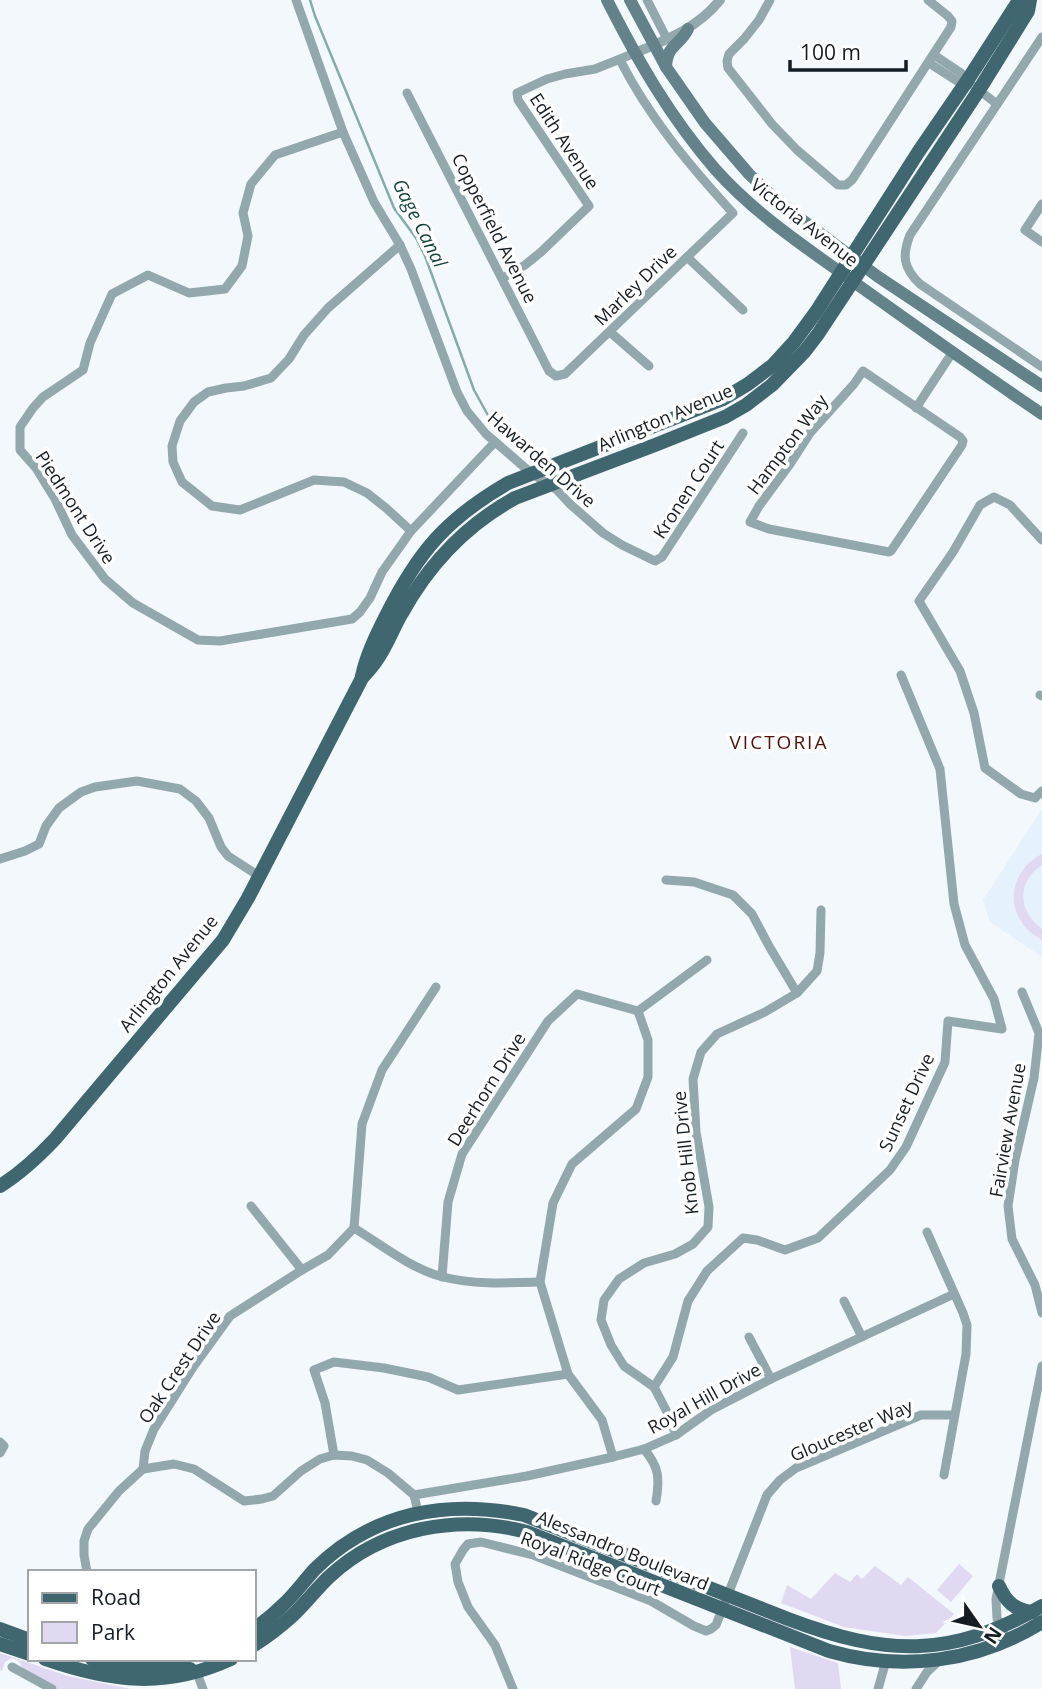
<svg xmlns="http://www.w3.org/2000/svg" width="1042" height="1689" font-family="'Open Sans',sans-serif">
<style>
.built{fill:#e5f1fc}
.green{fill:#e1d8f2}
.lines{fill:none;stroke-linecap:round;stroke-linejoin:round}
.stream{stroke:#85aca9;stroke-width:2.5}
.minor{stroke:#93a8ad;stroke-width:9}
.tertiary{stroke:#93a8ad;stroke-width:10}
.secondary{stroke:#63828a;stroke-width:12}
.primary{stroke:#406670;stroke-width:14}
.labels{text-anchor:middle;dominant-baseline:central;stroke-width:7;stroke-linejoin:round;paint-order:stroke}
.street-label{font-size:18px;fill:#141d24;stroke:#fff}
.water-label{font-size:19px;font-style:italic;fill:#103f3b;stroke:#fff}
.neighbourhood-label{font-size:19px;letter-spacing:2px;fill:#520e0a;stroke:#fff}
</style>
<rect width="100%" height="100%" fill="#f3f8fc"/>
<!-- built -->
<polygon class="built" points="1042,809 1042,957 990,922 983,900"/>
<!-- green -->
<g class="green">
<path d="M1042 854V865C1016 882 1018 911 1042 929V940C1034 935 1026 930 1021 921 1005 897 1017 866 1042 854Z"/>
<polygon points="959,1564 973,1576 951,1602 937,1590"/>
<polygon points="875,1566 901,1585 908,1577 954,1614 936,1633 905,1636 844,1627 781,1603 787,1585 811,1599 835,1573 850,1582 857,1574 862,1579"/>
<polygon points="790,1647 838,1663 841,1689 795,1689"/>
<polygon points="0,1653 68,1676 131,1689 56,1689 22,1667 19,1661 12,1658 5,1662 2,1671 0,1670"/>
</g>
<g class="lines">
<!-- stream -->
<polyline class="stream" points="310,0 315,16 394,208 416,238 425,256 474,390 490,419"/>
<!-- minor -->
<g class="minor">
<polyline points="296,0 343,132 374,202 400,245 411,269 457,392 467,411 486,434 531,473 557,490 570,504 603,533 622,545 655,561 662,557 743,433"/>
<polyline points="647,0 667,39"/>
<polyline points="770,0 759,20 744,39 729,54 727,61 728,68 772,124 797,150 838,185 846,185 852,180 951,27 952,21 948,16 928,0"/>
<path d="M1042 37 910 235C902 255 903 268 920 284L1042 367"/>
<polyline points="934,55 961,73 967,81 997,104"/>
<polyline points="929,63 957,81 967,81"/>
<path d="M407 93 549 371 556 376 565 374 733 213C689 165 649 117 620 60"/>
<polyline points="343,132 275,155 251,184 243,213 248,236 242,266 225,289 189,293 148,275 112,294 90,343 83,370 43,397 33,408 20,427 20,450 36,468 55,499 72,535 105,579 133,603 198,640 220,641 352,619 360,612 370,598 382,572 411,531 495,442"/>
<polyline points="1042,204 1025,230 1042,242"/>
<polyline points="400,245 328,308 304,335 289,359 271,378 244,386 226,388 208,392 194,402 180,421 172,446 173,462 182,482 212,506 240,510 314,480 344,482 367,493 386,508 411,531"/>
<polyline points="687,257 743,310"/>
<polyline points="503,278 525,265 541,252 589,206 518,100 517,93 547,79 565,74 595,69 635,53"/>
<polyline points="610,332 649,366"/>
<polygon points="863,371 960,437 963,441 962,445 891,551 889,552 769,529 750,522 759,506 790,464 810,433 854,384"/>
<polyline points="916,408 952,353"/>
<polyline points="1042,540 1010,505 994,497 980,505 953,552 919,601 960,671 974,713 985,768 1021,794 1035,798 1042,791"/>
<polyline points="1040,695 1042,696"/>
<polyline points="0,859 25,851 39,844 46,826 59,808 81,792 95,787 137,781 180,789 196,801 209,818 221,847 228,856 259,876"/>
<polyline points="1022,992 1039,1033 1034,1078 1015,1160 1008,1206 1012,1239 1035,1285 1042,1313"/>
<polyline points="797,993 817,971 820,953 821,910"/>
<polyline points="251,1206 302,1270"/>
<path d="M354 1228C382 1245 411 1269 443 1277 475 1285 508 1283 540 1282"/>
<polyline points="927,1232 963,1313 967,1325 966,1354 944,1475"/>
<polyline points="442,1277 448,1202 462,1154 548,1021 577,994 638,1011"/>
<polyline points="844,1301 862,1337"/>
<polyline points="749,1337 771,1379"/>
<polyline points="654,1387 624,1366 611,1345 601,1320 604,1300 619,1279 644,1263 675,1254 693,1244 708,1227 709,1207 696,1132 693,1079 701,1052 717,1034 765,1012 797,993 769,946 752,914 733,895 694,882 666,880"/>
<polyline points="676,1435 667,1412 654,1387 673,1357 688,1301 707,1271 743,1238 757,1240 785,1250 818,1238 890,1170 906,1147 945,1062 948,1021 1002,1029 994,999 965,945 954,904 940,769 901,675"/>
<polyline points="0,1442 4,1446 0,1453"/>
<path d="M644 1449C659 1467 660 1478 656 1501"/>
<polyline points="334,1455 325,1403 314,1370 334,1362 384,1368 428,1377 458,1390 568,1374"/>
<polyline points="613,1457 602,1420 568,1374 540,1282 553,1203 572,1164 636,1109 648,1077 648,1040 638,1011 707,960"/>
<polyline points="143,1469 174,1464 194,1469 244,1501 262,1499 273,1496 301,1471 320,1459 334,1455 352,1456 367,1460 388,1473 414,1495 418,1512"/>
<polyline points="414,1495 527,1476 613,1457 644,1449 676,1435 711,1410 771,1379 954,1294"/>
<polyline points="87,1572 84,1555 84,1541 88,1529 119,1491 143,1469 145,1451 154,1429 193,1367 230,1316 302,1270 328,1255 354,1228 362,1124 382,1070 436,987"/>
<polyline points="1007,1641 997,1618 996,1599 1042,1366"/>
<polyline points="12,1667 52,1689"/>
<polyline points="197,1673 203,1689"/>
<polyline points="513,1689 495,1645 468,1607 458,1582 455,1564 463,1550 468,1544 481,1542 533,1555 651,1601 694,1626 706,1631 711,1629 716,1625 767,1495 780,1480 796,1468 921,1415 954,1415"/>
<polyline points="878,1689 886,1661"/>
<polyline points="916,1689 927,1672 940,1660"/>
</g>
<!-- tertiary -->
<path class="tertiary" d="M635 53C666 40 698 28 720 0"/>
<!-- secondary -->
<g class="secondary">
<path d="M607 0C638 61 670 117 715 169 754 213 804 246 851 280 914 325 977 370 1042 414"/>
<polyline points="630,0 666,67 705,123 749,174 777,201 877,276 1042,386"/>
<path d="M666 67C667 44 680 46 688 29"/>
</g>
<!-- primary -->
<g class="primary">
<path d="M362 676C367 654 376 636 386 616 418 552 446 519 508 483L723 399 748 384 773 365 794 342 816 312 919 151 967 81 1016 5 1022 0"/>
<path d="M0 1186C21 1173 38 1157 55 1139L223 940 248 898 362 678C367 672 372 667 376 661 387 646 393 628 402 613 429 564 466 525 515 498L655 445 725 417 746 405 772 385 805 351 818 334 979 90 1028 11 1030 0"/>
<path d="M999 1586C1006 1602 1015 1610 1032 1612"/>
<polyline points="0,1629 30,1640"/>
<path d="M254 1629C264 1622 274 1614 283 1605 295 1594 304 1581 315 1569 373 1512 447 1499 524 1515L788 1619C886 1656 949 1659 1042 1606"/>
<polyline points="0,1644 30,1654"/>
<path d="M254 1645C268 1636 280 1627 292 1616 306 1603 316 1589 330 1576 383 1527 458 1514 527 1532L829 1651C902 1672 978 1662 1042 1622"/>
<path d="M45 1659C111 1682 166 1689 231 1659"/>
<polyline points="92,1659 107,1664 115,1664"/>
<polyline points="107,1664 126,1669 180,1668 190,1669"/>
</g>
</g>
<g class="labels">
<!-- street labels -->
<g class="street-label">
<text transform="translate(565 141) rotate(57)">Edith Avenue</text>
<text transform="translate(805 222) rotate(38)">Victoria Avenue</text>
<text transform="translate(495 228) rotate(63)">Copperfield Avenue</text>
<text transform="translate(635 285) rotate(-44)">Marley Drive</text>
<text transform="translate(665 417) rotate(-23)">Arlington Avenue</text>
<text transform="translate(787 444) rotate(-53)">Hampton Way</text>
<text transform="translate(542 459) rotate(41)">Hawarden Drive</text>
<text transform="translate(688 489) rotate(-57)">Kronen Court</text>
<text transform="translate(76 507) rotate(57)">Piedmont Drive</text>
<text transform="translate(168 973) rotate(-51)">Arlington Avenue</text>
<text transform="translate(486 1089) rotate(-58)">Deerhorn Drive</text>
<text transform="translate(906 1102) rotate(-65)">Sunset Drive</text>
<text transform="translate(1007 1130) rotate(-80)">Fairview Avenue</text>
<text transform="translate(685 1153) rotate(-96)">Knob Hill Drive</text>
<text transform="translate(179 1367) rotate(-56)">Oak Crest Drive</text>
<text transform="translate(704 1398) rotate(-29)">Royal Hill Drive</text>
<text transform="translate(851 1430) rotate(-23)">Gloucester Way</text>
<text transform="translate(623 1550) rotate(22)">Alessandro Boulevard</text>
<text transform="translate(591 1563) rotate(21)">Royal Ridge Court</text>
</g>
<!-- water labels -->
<g class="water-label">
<text transform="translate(420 223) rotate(63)">Gage Canal</text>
</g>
<!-- neighbourhood labels -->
<g class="neighbourhood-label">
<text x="779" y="742">VICTORIA</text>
</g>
</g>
<!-- legend -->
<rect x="28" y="1570" width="228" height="91" fill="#ffffff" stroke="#a1a5a7" stroke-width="2"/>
<rect x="42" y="1593" width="35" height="10" fill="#406670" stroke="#a1a5a7" stroke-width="2"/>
<text x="91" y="1605" font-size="21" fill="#141d24">Road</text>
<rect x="42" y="1622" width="35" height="21" fill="#e1d8f2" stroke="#a1a5a7" stroke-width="2"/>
<text x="91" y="1640" font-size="21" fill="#141d24">Park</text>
<!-- north arrow -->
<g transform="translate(979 1626) rotate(124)" stroke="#ffffff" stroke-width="5" paint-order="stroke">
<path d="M0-5L12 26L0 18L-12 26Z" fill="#141d24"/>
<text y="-10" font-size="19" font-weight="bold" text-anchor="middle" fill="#141d24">N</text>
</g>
<!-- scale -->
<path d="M790 60v10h116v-10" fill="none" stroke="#141d24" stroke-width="3.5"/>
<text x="800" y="60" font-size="21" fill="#141d24" stroke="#ffffff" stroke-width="5" paint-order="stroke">100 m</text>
</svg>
